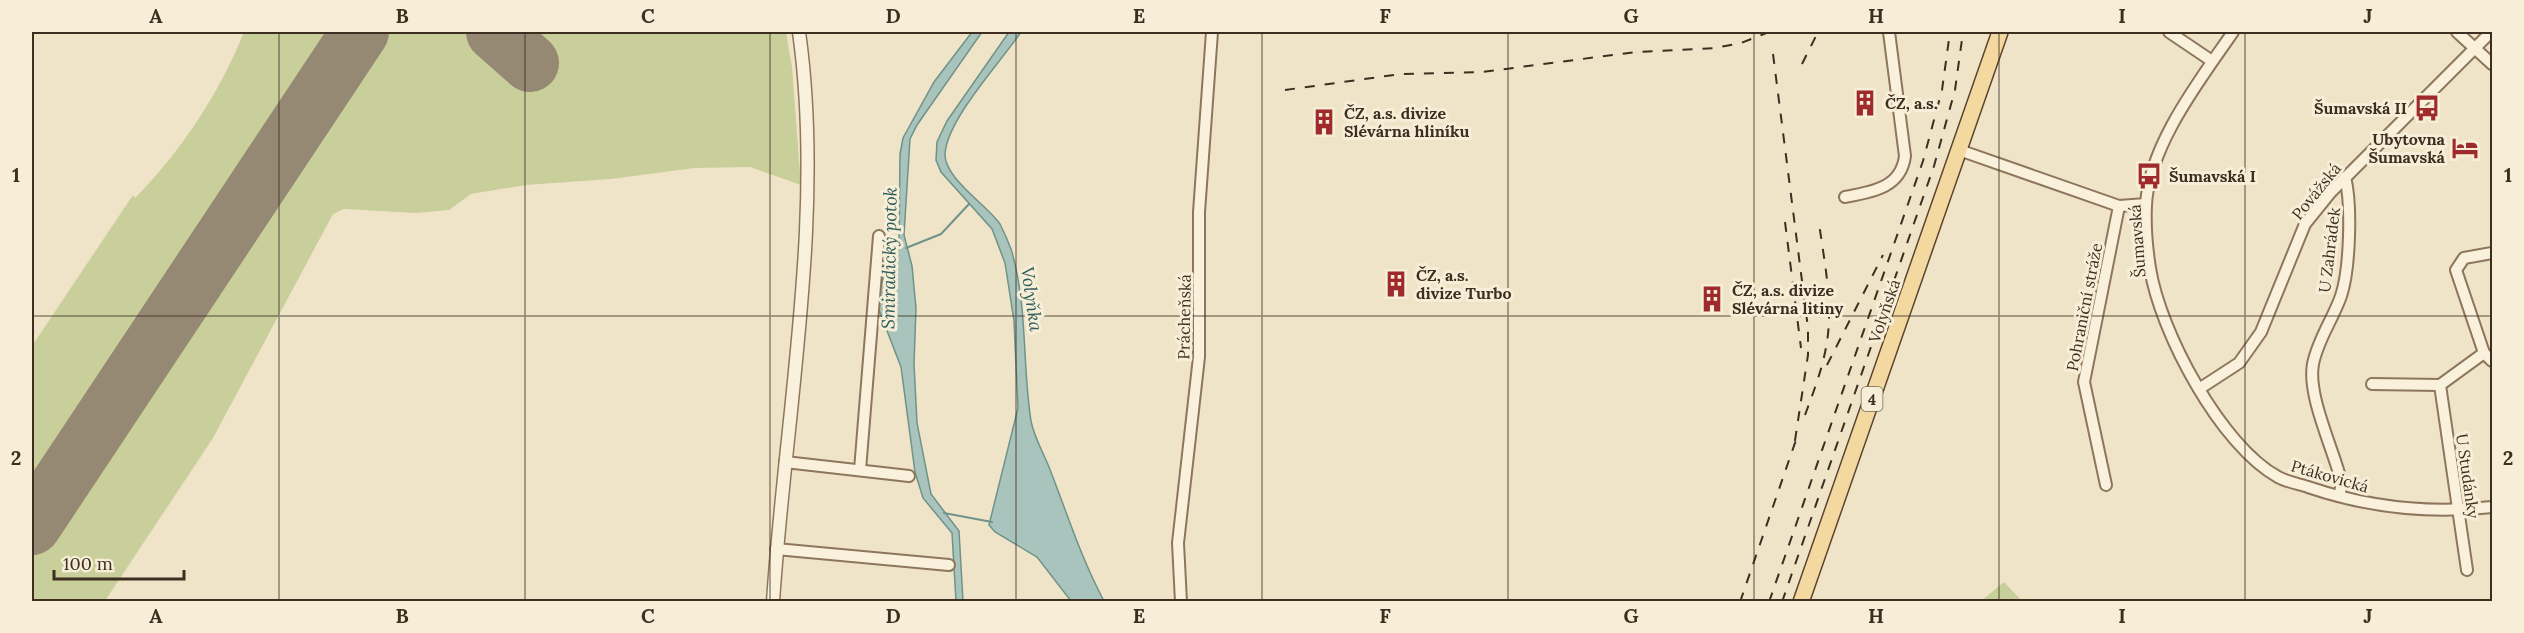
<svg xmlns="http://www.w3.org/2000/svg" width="2524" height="633" font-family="Lora,serif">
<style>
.green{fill:#c9cf9b}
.water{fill:#a9c4bc;stroke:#6f938a;stroke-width:1.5}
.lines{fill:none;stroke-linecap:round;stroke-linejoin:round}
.stream{stroke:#6f938a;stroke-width:2}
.runway{stroke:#968974;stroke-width:58}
.minor-casing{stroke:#8d765c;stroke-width:14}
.tertiary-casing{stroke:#8d765c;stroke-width:15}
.primary-casing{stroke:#5b4430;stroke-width:18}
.minor{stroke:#faf1dc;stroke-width:10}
.tertiary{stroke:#faf1dc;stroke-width:12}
.primary{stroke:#f3d9a0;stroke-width:15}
.rail{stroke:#3d2e20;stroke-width:2;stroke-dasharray:10 10;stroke-linecap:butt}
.grid{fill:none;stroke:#3d2e20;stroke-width:1.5;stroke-opacity:0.55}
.labels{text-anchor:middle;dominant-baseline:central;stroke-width:6;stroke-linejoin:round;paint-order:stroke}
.shield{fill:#f7eed8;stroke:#756857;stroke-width:1.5}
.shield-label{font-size:15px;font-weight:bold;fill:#3d2e20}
.poi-label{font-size:16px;font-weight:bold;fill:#3d2e20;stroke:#f7eed8;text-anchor:start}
.street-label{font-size:16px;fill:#3d2e20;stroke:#f7eed8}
.water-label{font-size:18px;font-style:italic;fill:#2f5d5a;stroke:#f7eed8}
.neatline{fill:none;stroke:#3d2e20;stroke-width:2}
.grid-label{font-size:20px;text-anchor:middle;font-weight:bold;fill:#3d2e20}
</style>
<rect width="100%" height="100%" fill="#f0e4c8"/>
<!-- green -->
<g class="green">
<path d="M244 32H786L792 67 801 185 750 167 695 168 611 179 526 185 471 194 449 210 416 213 344 209 333 214 213 438 105 601H32V346L133 195 135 198C182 150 219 94 244 32Z"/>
<polygon points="2004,582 2022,601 1981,601"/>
</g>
<!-- water -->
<g class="water">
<polygon points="972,32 982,32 917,125 910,139 904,235 912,266 916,308 914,364 917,423 931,494 959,531 963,601 956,601 952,533 923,498 915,472 901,367 877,305 883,278 899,248 900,154 903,138 934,82"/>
<path d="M1009 32H1021C1001 62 947 119 945 154 944 178 987 205 1000 224 1004 232 1008 241 1011 249 1028 305 1022 364 1031 421 1034 437 1043 452 1049 467 1067 513 1081 558 1104 601H1071L1037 557 995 532 989 525 1018 408 1014 321 1005 263 992 229 941 172 936 160 937 142 947 121Z"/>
</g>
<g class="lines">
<!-- stream -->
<g class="stream">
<polyline points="906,248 941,234 969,204"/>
<polyline points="944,513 992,522"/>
</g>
<!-- runway -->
<g class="runway">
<polyline points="495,32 530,63"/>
<polyline points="32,526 360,32"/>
</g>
<!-- minor casing -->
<g class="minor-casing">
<g id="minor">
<polyline points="2169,32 2212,61"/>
<path d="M2233 32C2200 80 2149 145 2146 205 2145 225 2147 249 2150 268 2160 332 2221 446 2278 477 2287 482 2299 484 2308 487 2367 507 2431 514 2492 507"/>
<polyline points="2457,32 2492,64"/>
<polyline points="1959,150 2119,206 2146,204"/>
<path d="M1845 197C1872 192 1901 188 1905 156L1889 32"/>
<polyline points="2492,253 2464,258 2456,270 2484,353 2492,361"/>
<polyline points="2372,384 2440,385 2484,353"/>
<polyline points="2440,385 2467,570"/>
<polyline points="2199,389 2239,363 2261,332 2305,224 2330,193 2491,32"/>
<polyline points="785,462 909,476"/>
<polyline points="860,470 879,236"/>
<polyline points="2106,485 2084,382 2119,206"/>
<path d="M2339 496 2342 484C2334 450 2307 396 2313 364 2318 339 2333 319 2341 296 2350 269 2352 204 2345 177"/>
<polyline points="776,549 949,565"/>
<polyline points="1181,602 1178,543 1199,357 1199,212 1212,32"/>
</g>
</g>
<!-- tertiary casing -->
<g class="tertiary-casing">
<path id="tertiary" d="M773 602C785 416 825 216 799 32"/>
</g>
<!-- primary casing -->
<g class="primary-casing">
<polyline id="primary" points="1801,602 2000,32"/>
</g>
<!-- minor -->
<use href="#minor" class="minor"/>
<!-- tertiary -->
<use href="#tertiary" class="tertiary"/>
<!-- primary -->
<use href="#primary" class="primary"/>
<!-- rail -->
<g class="rail">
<polyline points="1773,54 1808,328 1808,355 1794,447"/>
<polyline points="1802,64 1818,32"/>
<polyline points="1285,90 1401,74 1482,72 1636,52 1715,48 1741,43 1769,32"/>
<polyline points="1785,222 1801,348"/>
<polyline points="1827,365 1883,255"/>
<path d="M1805 415C1815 388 1825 362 1828 334 1832 297 1824 260 1819 223"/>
<polyline points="1740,602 1796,440"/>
<polyline points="1769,602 1923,161 1942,90 1950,32"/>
<polyline points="1782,602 1934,166 1955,90 1963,32"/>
</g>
</g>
<!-- grid -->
<path class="grid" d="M279 32V602M525 32V602M770 32V602M1016 32V602M1262 32V602M1508 32V602M1754 32V602M1999 32V602M2245 32V602M32 316H2492"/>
<!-- icons -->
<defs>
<g id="building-bare" transform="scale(2.07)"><path d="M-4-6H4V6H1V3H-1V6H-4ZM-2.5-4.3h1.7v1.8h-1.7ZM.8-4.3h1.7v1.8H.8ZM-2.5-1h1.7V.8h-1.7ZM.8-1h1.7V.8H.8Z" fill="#9e2a2b" stroke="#f7eed8" stroke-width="2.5" paint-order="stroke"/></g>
<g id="bus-bare" transform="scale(2.07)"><path d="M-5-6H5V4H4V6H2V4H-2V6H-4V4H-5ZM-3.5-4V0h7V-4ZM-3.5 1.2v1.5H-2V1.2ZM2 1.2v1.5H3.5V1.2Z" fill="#9e2a2b" stroke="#f7eed8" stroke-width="2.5" paint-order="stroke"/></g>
<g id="hotel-bare" transform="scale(2.07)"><path d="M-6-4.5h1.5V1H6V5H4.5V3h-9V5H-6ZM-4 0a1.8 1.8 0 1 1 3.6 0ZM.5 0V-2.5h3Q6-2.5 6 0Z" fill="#9e2a2b" stroke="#f7eed8" stroke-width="2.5" paint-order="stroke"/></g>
</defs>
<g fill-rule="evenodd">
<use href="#building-bare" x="1865" y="103"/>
<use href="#bus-bare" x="2427" y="108"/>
<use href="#building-bare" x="1324" y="122"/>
<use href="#hotel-bare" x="2465" y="148"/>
<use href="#bus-bare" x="2149" y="176"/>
<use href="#building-bare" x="1396" y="284"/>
<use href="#building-bare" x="1712" y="299"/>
</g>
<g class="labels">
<!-- shield labels -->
<rect class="shield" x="1861.5" y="387" width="21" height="24" rx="4.5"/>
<g class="shield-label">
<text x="1872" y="399">4</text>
</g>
<!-- poi labels -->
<g class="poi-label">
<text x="1885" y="103">ČZ, a.s.</text>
<text x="2407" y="108" text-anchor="end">Šumavská II</text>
<text x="1344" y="113">ČZ, a.s. divize<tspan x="1344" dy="18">Slévárna hliníku</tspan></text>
<text x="2445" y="139" text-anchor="end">Ubytovna<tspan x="2445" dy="18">Šumavská</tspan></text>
<text x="2169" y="176">Šumavská I</text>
<text x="1416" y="275">ČZ, a.s.<tspan x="1416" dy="18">divize Turbo</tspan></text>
<text x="1732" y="290">ČZ, a.s. divize<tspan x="1732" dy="18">Slévárna litiny</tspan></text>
</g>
<!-- street labels -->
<g class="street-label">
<text transform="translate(2316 191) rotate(-51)">Povážská</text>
<text transform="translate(2137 241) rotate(-94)">Šumavská</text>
<text transform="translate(2329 250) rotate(-83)">U Zahrádek</text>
<text transform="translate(2084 307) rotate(-79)">Pohraniční stráže</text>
<text transform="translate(1884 311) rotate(-71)">Volyňská</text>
<text transform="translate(1184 317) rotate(-89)">Prácheňská</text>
<text transform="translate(2330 476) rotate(16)">Ptákovická</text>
<text transform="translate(2468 476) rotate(82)">U Studánky</text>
</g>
<!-- water labels -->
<g class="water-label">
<text transform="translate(889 258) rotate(-89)">Smiradický potok</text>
<text transform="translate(1032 299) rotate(82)">Volyňka</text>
</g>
</g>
<!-- border -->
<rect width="2524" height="633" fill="none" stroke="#f7eed8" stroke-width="66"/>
<!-- scale -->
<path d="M54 570v9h130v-9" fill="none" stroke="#3d2e20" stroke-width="3"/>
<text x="63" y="570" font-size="18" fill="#3d2e20" stroke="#f7eed8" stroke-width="4.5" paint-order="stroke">100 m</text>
<rect x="33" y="33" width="2458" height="567" class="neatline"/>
<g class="grid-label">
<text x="156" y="23">A</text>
<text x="402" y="23">B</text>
<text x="648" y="23">C</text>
<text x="893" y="23">D</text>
<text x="1139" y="23">E</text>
<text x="1385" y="23">F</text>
<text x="1631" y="23">G</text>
<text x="1876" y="23">H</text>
<text x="2122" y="23">I</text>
<text x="2368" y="23">J</text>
<text x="16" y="182">1</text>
<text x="2508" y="182">1</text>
<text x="16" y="465">2</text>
<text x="2508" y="465">2</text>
<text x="156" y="623">A</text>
<text x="402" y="623">B</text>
<text x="648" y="623">C</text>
<text x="893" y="623">D</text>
<text x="1139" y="623">E</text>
<text x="1385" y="623">F</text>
<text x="1631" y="623">G</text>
<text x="1876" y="623">H</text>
<text x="2122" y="623">I</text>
<text x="2368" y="623">J</text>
</g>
</svg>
